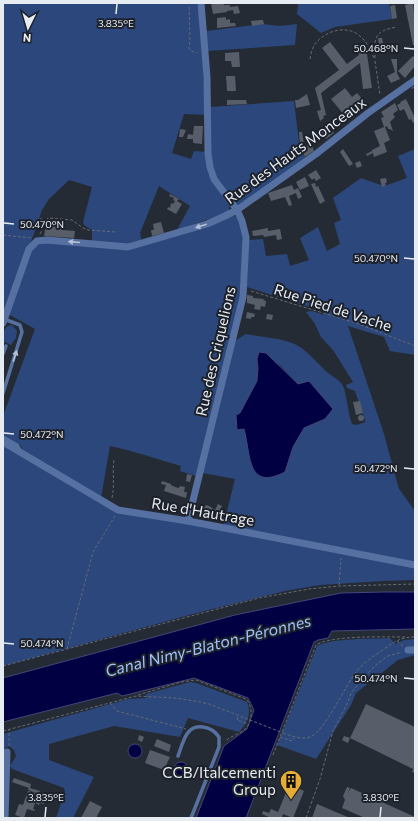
<svg xmlns="http://www.w3.org/2000/svg" width="418" height="821" font-family="Commissioner,sans-serif">
<style>
.green{fill:#2b477b;fill-rule:evenodd}
.water{fill:#000043;stroke:#454678}
.lines{fill:none;stroke-linecap:round;stroke-linejoin:round}
.stream{stroke:#454678;stroke-width:2}
.building{fill:#585e69}
.path{stroke:#656a73;stroke-width:1;stroke-dasharray:3 2;stroke-linecap:butt}
.lane{stroke:#5671a1;stroke-width:3.5}
.street{stroke:#5671a1;stroke-width:7}
.path-bridge{stroke:#656a73;stroke-width:1;stroke-dasharray:3 2;stroke-linecap:butt}
.oneway{fill:#b4c0d6}
.ticks{fill:none;stroke:#e7ebf2;stroke-width:1.5}
.labels{text-anchor:middle;dominant-baseline:central;stroke-width:4;stroke-linejoin:round;paint-order:stroke}
.street-label{font-size:15px;fill:#e7ebf2;stroke:#1c212a}
.poi-label{font-size:15px;fill:#e7ebf2;stroke:#1c212a;text-anchor:end}
.water-label{font-size:16px;font-style:italic;fill:#a0c2fd;stroke:#1c212a}
.ticks-label{font-size:10px;text-anchor:middle;fill:#e7ebf2;stroke:#1c212a;stroke-width:4;stroke-linejoin:round;paint-order:stroke}
</style>
<rect width="100%" height="100%" fill="#252b35"/>
<!-- green -->
<g class="green">
<polygon points="3,3 199,3 206,115 184,114 172,153 191,159 194,151 207,152 208,167 229,202 229,211 226,213 177,230 190,206 159,186 140,233 142,242 132,245 92,242 92,230 84,225 83,222 92,187 69,180 49,199 42,210 3,323"/>
<polygon points="298,3 389,3 392,19 335,27 321,33 297,14"/>
<polygon points="262,24 280,26 297,24 295,45 207,51 206,31"/>
<polygon points="294,101 300,150 306,159 238,206 215,178 210,154 210,107"/>
<path d="M415 149V355L390 351 384 337 348 326 384 434 399 489 415 511V580L384 581 320 585 285 591 193 614 3 666V442L113 507 223 527 235 479 197 472 196 476 180 471 181 466C157 459 134 451 110 446L101 498 23 450 21 446 3 435V416L35 329 8 314 32 249 39 242 127 250 232 215 237 217 243 233 240 297 231 339 236 340 246 334C260 337 288 338 300 347 309 353 318 364 327 372 333 377 341 380 344 388 345 391 345 394 346 397 348 406 349 416 352 424L357 425 365 422V420L355 391 347 388 346 385 353 382 333 350 321 337 315 324 306 312 312 311 324 315 325 312 247 287 248 240 263 239 266 256 287 254 290 266 309 260 300 238 318 227 327 251 340 244 334 223 341 220 333 198 361 178 384 186 407 178 398 156ZM257 359 280 365 298 384 325 419 304 428 293 447 285 472 246 436 244 429 237 430 236 415 240 413 257 381 258 368Z"/>
<path d="M12 325 17 331 16 338 11 345 3 341C3 333 3 326 12 325Z"/>
<path d="M390 638 395 644 404 640 415 639V655L398 660 356 693 351 705 316 759 277 745 317 646C331 638 372 639 390 638Z"/>
<path d="M190 682 196 683 247 702C252 713 247 724 239 732L188 718 180 737 114 726 49 744V760L94 777 73 818H56L65 792 64 788 12 769 10 766 16 756 14 750 9 746 3 750V734L128 699 146 698V694Z"/>
</g>
<!-- water -->
<g class="water">
<path d="M259 352 266 353 298 384 309 381 333 409 325 419 304 428 293 447 285 472C246 492 251 453 244 429L237 430 236 415 240 413 257 381 258 368 257 359Z"/>
<polygon points="384,592 415,592 415,629 332,631 328,638 318,640 314,642 246,818 196,818 224,746 247,729 254,710 248,698 194,678 122,696 117,693 3,722 3,678 235,615 341,593"/>
<circle cx="135" cy="751" r="7"/>
<circle cx="181" cy="769" r="7"/>
</g>
<g class="lines">
<!-- stream -->
<polyline class="stream" points="412,88 415,86"/>
</g>
<!-- building -->
<g class="building">
<polygon points="211,3 223,3 224,5 230,5 230,7 238,6 240,13 234,14 233,10 227,11 227,12 213,14"/>
<polygon points="413,3 415,24 415,45 413,45 405,5"/>
<polygon points="395,5 397,18 392,19 390,6"/>
<polygon points="226,17 226,20 230,19 230,23 235,23 236,26 217,28 217,18"/>
<polygon points="260,20 263,20 264,24 252,26 251,21"/>
<polygon points="378,38 382,38 385,51 380,52"/>
<polygon points="330,42 347,64 359,55 357,45 360,45 361,48 366,47 372,88 363,89 360,63 321,93 326,115 323,116 324,118 320,121 317,111 321,110 315,88 339,70 322,48"/>
<polygon points="239,52 240,67 232,67 231,61 225,61 225,53"/>
<polygon points="413,56 415,58 415,66 405,78 398,71"/>
<polygon points="391,59 397,59 397,73 400,79 391,83 387,76 395,72"/>
<polygon points="226,76 235,76 236,91 227,91"/>
<polygon points="345,88 352,97 357,93 365,102 360,106 362,109 359,112 355,107 345,116 331,99"/>
<polygon points="307,94 310,105 296,108 295,100 298,100"/>
<polygon points="406,99 415,118 415,122 413,123 411,119 409,120 404,109 400,111 397,105 401,103 400,102"/>
<polygon points="227,100 246,100 247,104 227,105"/>
<polygon points="395,103 398,110 393,114 395,117 390,122 393,131 390,129 388,129 387,126 385,127 390,140 384,143 387,152 374,157 373,153 367,156 366,154 372,151 372,150 380,146 374,131 384,127 381,118 384,117 381,112"/>
<polygon points="194,126 203,126 202,144 193,143 193,139 187,139 188,134 193,135"/>
<polygon points="328,126 334,133 326,139 320,133"/>
<polygon points="180,129 186,130 183,137 179,137"/>
<polygon points="299,132 302,132 304,144 300,145"/>
<polygon points="311,143 314,151 305,157 301,149"/>
<polygon points="343,149 353,164 349,166 340,152"/>
<polygon points="360,161 362,166 357,168 355,163"/>
<polygon points="316,170 321,178 316,181 314,178 312,180 308,175"/>
<polygon points="305,177 309,186 300,190 296,182"/>
<polygon points="386,178 387,182 385,183 386,185 382,187 380,179"/>
<polygon points="315,183 316,187 318,186 325,201 320,204 311,184"/>
<polygon points="292,185 294,190 298,188 302,197 298,199 296,193 289,196 292,205 289,206 285,197 271,201 268,193"/>
<polygon points="170,194 179,199 177,201 182,204 176,214 167,209 168,207 170,208 171,203 173,204 175,201 173,200 174,198 169,196"/>
<polygon points="40,218 43,219 41,226 37,225"/>
<polygon points="47,220 59,221 59,225 62,225 62,230 75,231 74,238 44,236"/>
<polygon points="161,222 164,233 152,236 151,230 154,230 153,224"/>
<polygon points="268,228 268,231 280,229 282,239 277,240 276,235 264,237 263,235 253,236 252,231"/>
<polygon points="247,295 253,296 253,298 264,299 263,300 266,301 265,307 261,306 260,310 254,309 255,305 247,303"/>
<polygon points="247,312 255,314 254,317 251,317 251,319 246,318"/>
<polygon points="267,314 273,315 272,320 266,319"/>
<polygon points="360,401 363,413 356,415 353,402"/>
<circle cx="361" cy="418" r="3"/>
<polygon points="187,474 192,475 190,482 186,481"/>
<polygon points="162,481 171,484 171,485 175,487 179,488 180,486 185,487 184,492 187,492 186,498 164,491 166,485 161,484"/>
<polygon points="218,504 222,506 218,515 214,513 210,520 202,516 202,514 200,512 199,510 202,505 205,507 206,505 209,506 215,510"/>
<polygon points="366,704 415,727 415,773 412,772 413,769 350,738 348,743 342,740 344,736 350,738"/>
<polygon points="139,735 144,737 142,742 138,740"/>
<polygon points="157,739 171,745 169,752 154,746"/>
<polygon points="150,750 170,757 164,770 145,763"/>
<polygon points="14,778 31,784 30,788 40,791 39,794 28,790 29,788 12,782"/>
<polygon points="295,787 304,791 293,818 283,814 282,817 285,818 271,818 262,814 263,811 269,813 271,809 278,812 287,790 293,793"/>
<polygon points="347,787 350,788 348,793 351,788 415,817 415,818 365,818 342,808 345,800 343,796"/>
<polygon points="28,791 35,793 34,797 44,801 44,804 40,803 39,805 35,803 33,809 35,809 34,811 27,809 24,818 15,815 19,804 23,805"/>
<polygon points="90,801 102,807 96,818 81,818"/>
<polygon points="317,804 350,818 312,818"/>
</g>
<g class="lines">
<!-- path -->
<g class="path">
<polyline points="189,7 190,40 189,48 191,51 197,53"/>
<path d="M375 58C374 37 374 31 397 27"/>
<path d="M310 59C311 54 312 48 315 44 325 31 346 24 360 36 367 42 371 51 375 60"/>
<polyline points="375,61 380,95"/>
<polyline points="40,234 48,218 72,220 83,228 88,230 115,232"/>
<polyline points="3,235 31,238"/>
<polyline points="251,291 356,323 415,346"/>
<path d="M112 498C115 484 112 473 114 459"/>
<polyline points="339,585 341,558"/>
<polyline points="397,641 403,646"/>
<polyline points="67,649 93,552 115,516"/>
<polyline points="3,666 259,598 309,589 339,586 415,584"/>
<path d="M138 695 181 682 196 680 246 699C254 707 253 726 241 732 236 735 230 737 225 741"/>
<polyline points="110,703 117,711 186,729"/>
<polyline points="238,717 237,720 248,724"/>
<polyline points="3,731 136,696 175,698 195,701 209,704 245,718"/>
<path d="M283 733C292 736 301 740 310 737 325 731 345 686 356 672 364 662 374 656 384 649 396 641 401 637 415 637"/>
<polyline points="280,737 292,741 294,738"/>
<polyline points="9,746 9,729"/>
<path d="M273 755 316 645C332 635 384 637 405 637"/>
<polyline points="306,818 320,779 333,731 348,702 351,693 366,675 377,664 388,656 402,652"/>
</g>
<!-- lane -->
<g class="lane">
<polyline points="3,354 6,346"/>
<polyline points="3,393 22,332 20,325 4,319"/>
<polyline points="3,437 17,445 20,450"/>
<path d="M178 756C183 743 186 724 203 727 210 728 215 731 219 737V747L191 818"/>
</g>
<!-- street -->
<g class="street">
<polyline points="3,323 29,249 37,241 47,240 128,247 207,224 225,216 237,210 316,154 368,113 415,80"/>
<polyline points="3,442 118,510 188,521 415,565"/>
<polyline points="188,521 243,297 246,237 242,221 237,210 214,179 210,167 208,153 207,77 201,3"/>
<polyline points="408,650 415,650"/>
<polyline points="5,818 7,752"/>
</g>
<!-- path-bridge -->
<polyline class="path-bridge" points="245,718 283,733"/>
</g>
<!-- one-way arrows -->
<defs><path id="oneway-solid" d="M-6-.8H1V-3.2L6.5 0L1 3.2V.8H-6Z"/></defs>
<g class="oneway">
<use href="#oneway-solid" transform="translate(201 226) rotate(163)"/>
<use href="#oneway-solid" transform="translate(74 242) rotate(-175)"/>
<use href="#oneway-solid" transform="translate(15 356) rotate(-72)"/>
</g>
<!-- ticks -->
<path class="ticks" d="M116 14 117 4M404 48 414 49M4 223 14 224M404 258 414 259M4 433 14 434M404 468 414 469M4 643 14 644M404 678 414 679M45 817 46 807M380 817 381 807"/>
<!-- icons -->
<defs>
<g id="building-pin" transform="scale(1.15)"><path d="M0 17L-7.5 6A9.5 9.5 0 1 1 7.5 6Z" fill="#e6ad36" stroke="#1c212a"/><path d="M-4-6H4V6H1V3H-1V6H-4ZM-2.5-4.3h1.7v1.8h-1.7ZM.8-4.3h1.7v1.8H.8ZM-2.5-1h1.7V.8h-1.7ZM.8-1h1.7V.8H.8Z" fill="#111"/></g>
</defs>
<g fill-rule="evenodd">
<use href="#building-pin" x="291" y="781"/>
</g>
<g class="labels">
<!-- street labels -->
<g class="street-label">
<text transform="translate(295 150) rotate(-36)">Rue des Hauts Monceaux</text>
<text transform="translate(333 307) rotate(18)">Rue Pied de Vache</text>
<text transform="translate(215 351) rotate(-77)">Rue des Criquelions</text>
<text transform="translate(203 511) rotate(10)">Rue d'Hautrage</text>
</g>
<!-- poi labels -->
<g class="poi-label">
<text x="276" y="772">CCB/Italcementi<tspan x="276" dy="17">Group</tspan></text>
</g>
<!-- water labels -->
<g class="water-label">
<text transform="translate(208 645) rotate(-14)">Canal Nimy-Blaton-Péronnes</text>
</g>
</g>
<g class="ticks-label">
<text x="116" y="27">3.835°E</text>
<text x="376" y="52">50.468°N</text>
<text x="42" y="228">50.470°N</text>
<text x="376" y="262">50.470°N</text>
<text x="42" y="438">50.472°N</text>
<text x="376" y="472">50.472°N</text>
<text x="42" y="647">50.474°N</text>
<text x="376" y="682">50.474°N</text>
<text x="46" y="801">3.835°E</text>
<text x="381" y="801">3.830°E</text>
</g>
<!-- border -->
<rect width="418" height="821" fill="none" stroke="#e7ebf2" stroke-width="8"/>
<!-- north arrow -->
<g transform="translate(28 28) rotate(185)" stroke="#1c212a" stroke-width="3" paint-order="stroke">
<path d="M0-3L7 15L0 10L-7 15Z" fill="#e7ebf2"/>
<text y="-6" font-size="11" font-weight="bold" text-anchor="middle" fill="#e7ebf2">N</text>
</g>
</svg>
